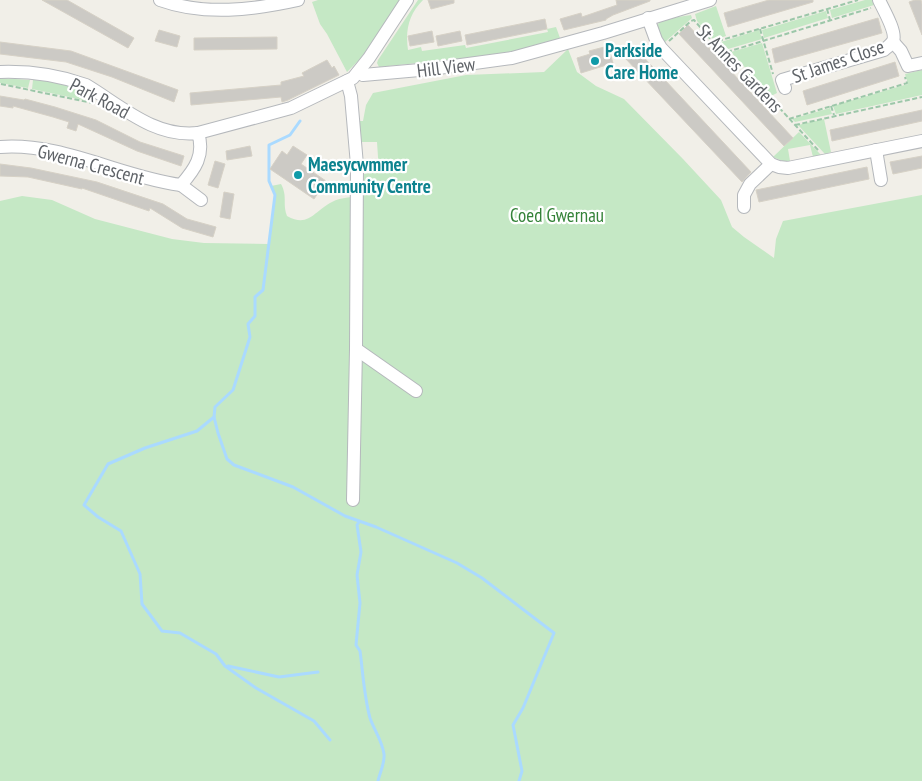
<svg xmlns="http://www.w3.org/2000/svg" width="922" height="781" font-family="'PT Sans Narrow',sans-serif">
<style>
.green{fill:#c5e8c5}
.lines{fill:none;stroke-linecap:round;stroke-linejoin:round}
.stream{stroke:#aadaff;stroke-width:3}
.building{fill:#cccac5;stroke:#d6d1c6}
.minor-casing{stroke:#b5b8bc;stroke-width:14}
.path{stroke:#9cc7a9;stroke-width:2;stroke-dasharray:5 2.5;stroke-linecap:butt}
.minor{stroke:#fff;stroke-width:12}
.culture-dot{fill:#0f9aa8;stroke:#fff;stroke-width:2}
.labels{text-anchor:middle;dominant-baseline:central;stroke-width:4.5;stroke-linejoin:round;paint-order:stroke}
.culture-label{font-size:19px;font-weight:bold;fill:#0d838f;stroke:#fff;text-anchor:start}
.street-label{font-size:19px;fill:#5f6368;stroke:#fff}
.park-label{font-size:19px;fill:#348238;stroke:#fff}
</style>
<rect width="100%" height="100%" fill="#f1efe8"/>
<!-- green -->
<g class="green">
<polygon points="318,0 400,0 361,58 347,72 327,34 320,24 312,2"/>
<path d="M418 0H423C409 14 405 30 408 50L421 47 422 51 465 45 466 48 548 32 547 29 556 27 560 38 527 49 495 55 379 67 377 63 378 60Z"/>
<polygon points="865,0 872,0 874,5 832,18 830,10"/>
<polygon points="716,6 726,36 714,40 697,21 695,14"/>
<polygon points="826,11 828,18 764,38 762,30"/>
<path d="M691 15 692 18 665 42C659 36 655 30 659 22L665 19Z"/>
<polygon points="759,30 762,39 728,49 721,42"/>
<polygon points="762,43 777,93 771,96 731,52"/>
<path d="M568 49 577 72 596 86 624 99 683 159 721 200 732 227 744 237 774 258 776 239 783 221 922 195V781H0V201L22 196 52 200 95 219 172 239 204 243 269 244 275 195 271 186 281 184C288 197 282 203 287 216 309 228 314 211 332 202 341 197 354 197 364 196L363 174 379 172 377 142H360L359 121H363L366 105 373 93 466 75 544 72Z"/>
<polygon points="922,70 922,95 836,114 833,106 908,84 905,74"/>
<polygon points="0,78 30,80 28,88 0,83"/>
<polygon points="33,80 61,81 87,92 88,101 32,89"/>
<polygon points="830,108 832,114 795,122 792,119"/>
<polygon points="824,119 831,152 825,154 798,125"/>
<polygon points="799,132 821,155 813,157 810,145 788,149 790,161 785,162 773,157"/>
</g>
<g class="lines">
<!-- stream -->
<g class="stream">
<polyline points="300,121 290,135 269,145 269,181 275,195 263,290 255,297 255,316 248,324 250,337 233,390 215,407 214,417 218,433 227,459 234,465 293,487 345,516 376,527 457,563 482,578 554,633 523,708 513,725 522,771 519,781"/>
<polyline points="214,417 197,431 145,448 108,464 84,505 98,517 121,531 140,574 142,604 162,631 180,633 216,654 225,666 256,688 314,721 330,740"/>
<path d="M359 522 357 525 361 552 357 575 360 603 356 645 360 651C363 673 364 696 370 718 374 730 382 740 384 754 385 763 380 772 378 781"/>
<polyline points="228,666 279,677 318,672"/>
</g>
</g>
<!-- building -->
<g class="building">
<polygon points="42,0 67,0 134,38 128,48"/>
<polygon points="428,0 454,0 454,3 431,9"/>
<polygon points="616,0 650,0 650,1 613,15 606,19 606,20 564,30 560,19 581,13 582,17 617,5"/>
<polygon points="769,0 813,0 813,2 728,27 724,13"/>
<polygon points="915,0 921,0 922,4 922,35 909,2"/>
<polygon points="878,18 882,33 775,63 772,49"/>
<polygon points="545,19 547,29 467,45 465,35"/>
<polygon points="688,25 793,138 784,146 679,34"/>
<polygon points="159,30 180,36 177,47 155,41"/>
<polygon points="432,31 434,42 410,46 408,36"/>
<polygon points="460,31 462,41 438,46 436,36"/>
<polygon points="277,37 277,49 194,50 194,38"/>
<polygon points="0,42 71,51 178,90 174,102 112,77 66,62 0,54"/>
<polygon points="608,46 613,63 581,73 577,58 590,54 589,51"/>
<polygon points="635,48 751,172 742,182 625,58"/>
<polygon points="327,60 332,68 334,66 339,75 288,100 282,102 281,97 191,105 190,93 281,85 281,82 304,76 302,73"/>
<polygon points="895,62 899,76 807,105 803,91"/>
<polygon points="0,96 24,100 25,99 55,107 96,120 140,142 184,156 181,166 137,151 78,124 76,131 67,128 69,122 53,117 13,106 13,108 0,106"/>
<polygon points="922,110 922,121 832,141 830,130"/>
<polygon points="250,146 252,156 227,160 226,151"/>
<polygon points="293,146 307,155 301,164 326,181 314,199 270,169 282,151 287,155"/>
<polygon points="922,156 922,168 893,174 890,162"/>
<polygon points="215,161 225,164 218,188 208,185"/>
<polygon points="0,164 31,168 97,182 163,204 187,219 216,227 213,237 182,228 150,208 149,211 82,188 82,189 28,177 0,176"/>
<polygon points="867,167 869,179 759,202 756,190"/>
<polygon points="224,192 234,194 230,219 220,217"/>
</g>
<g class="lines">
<!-- minor casing -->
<g class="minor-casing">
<g id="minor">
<path d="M160 0C204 16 253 10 298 0"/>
<polyline points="648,18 656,40 661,48 771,164 779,167 788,168 922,141"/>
<polyline points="893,42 901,51 908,66 922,63"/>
<path d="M0 72C30 71 58 75 86 85 121 106 155 138 198 133L291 108 353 78 369 58 407 0"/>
<polyline points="358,72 363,75 431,69 512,58 603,33 710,0"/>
<polyline points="347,81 351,96 357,165 356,349 353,500"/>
<path d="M785 88 782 80 884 50C887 47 891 45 893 41 897 32 883 9 879 0"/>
<path d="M0 147C61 142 121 177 181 185 195 169 205 155 198 133"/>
<polyline points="876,150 881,180"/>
<polyline points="181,185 201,200"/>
<polyline points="744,207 744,195 750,184 771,164"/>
<polyline points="356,349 416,391"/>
</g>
</g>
<!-- path -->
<g class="path">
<polyline points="827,9 830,20"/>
<polyline points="760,29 773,74"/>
<polyline points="669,41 691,21 694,20 713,42 718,41 818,150"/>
<polyline points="718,41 858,0"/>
<polyline points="727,52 871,8"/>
<polyline points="1,84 92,103"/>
<polyline points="831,106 834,115"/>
<polyline points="789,119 907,83 905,77"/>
<polyline points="795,125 922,97"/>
</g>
<!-- minor -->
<use href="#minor" class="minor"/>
</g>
<!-- markers -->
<g class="culture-dot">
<circle cx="595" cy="61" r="5"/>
<circle cx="298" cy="175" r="5"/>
</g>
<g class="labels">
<!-- culture labels -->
<g class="culture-label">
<text x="605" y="50">Parkside<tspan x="605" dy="22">Care Home</tspan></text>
<text x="308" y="164">Maesycwmmer<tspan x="308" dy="22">Community Centre</tspan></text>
</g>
<!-- street labels -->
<g class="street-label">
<text transform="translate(838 61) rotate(-19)">St James Close</text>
<text transform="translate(446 67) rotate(-7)">Hill View</text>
<text transform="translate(740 68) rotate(46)">St Annes Gardens</text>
<text transform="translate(100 98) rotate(28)">Park Road</text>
<text transform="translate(91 164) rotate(15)">Gwerna Crescent</text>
</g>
<!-- park labels -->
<g class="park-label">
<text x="557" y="215">Coed Gwernau</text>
</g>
</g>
</svg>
